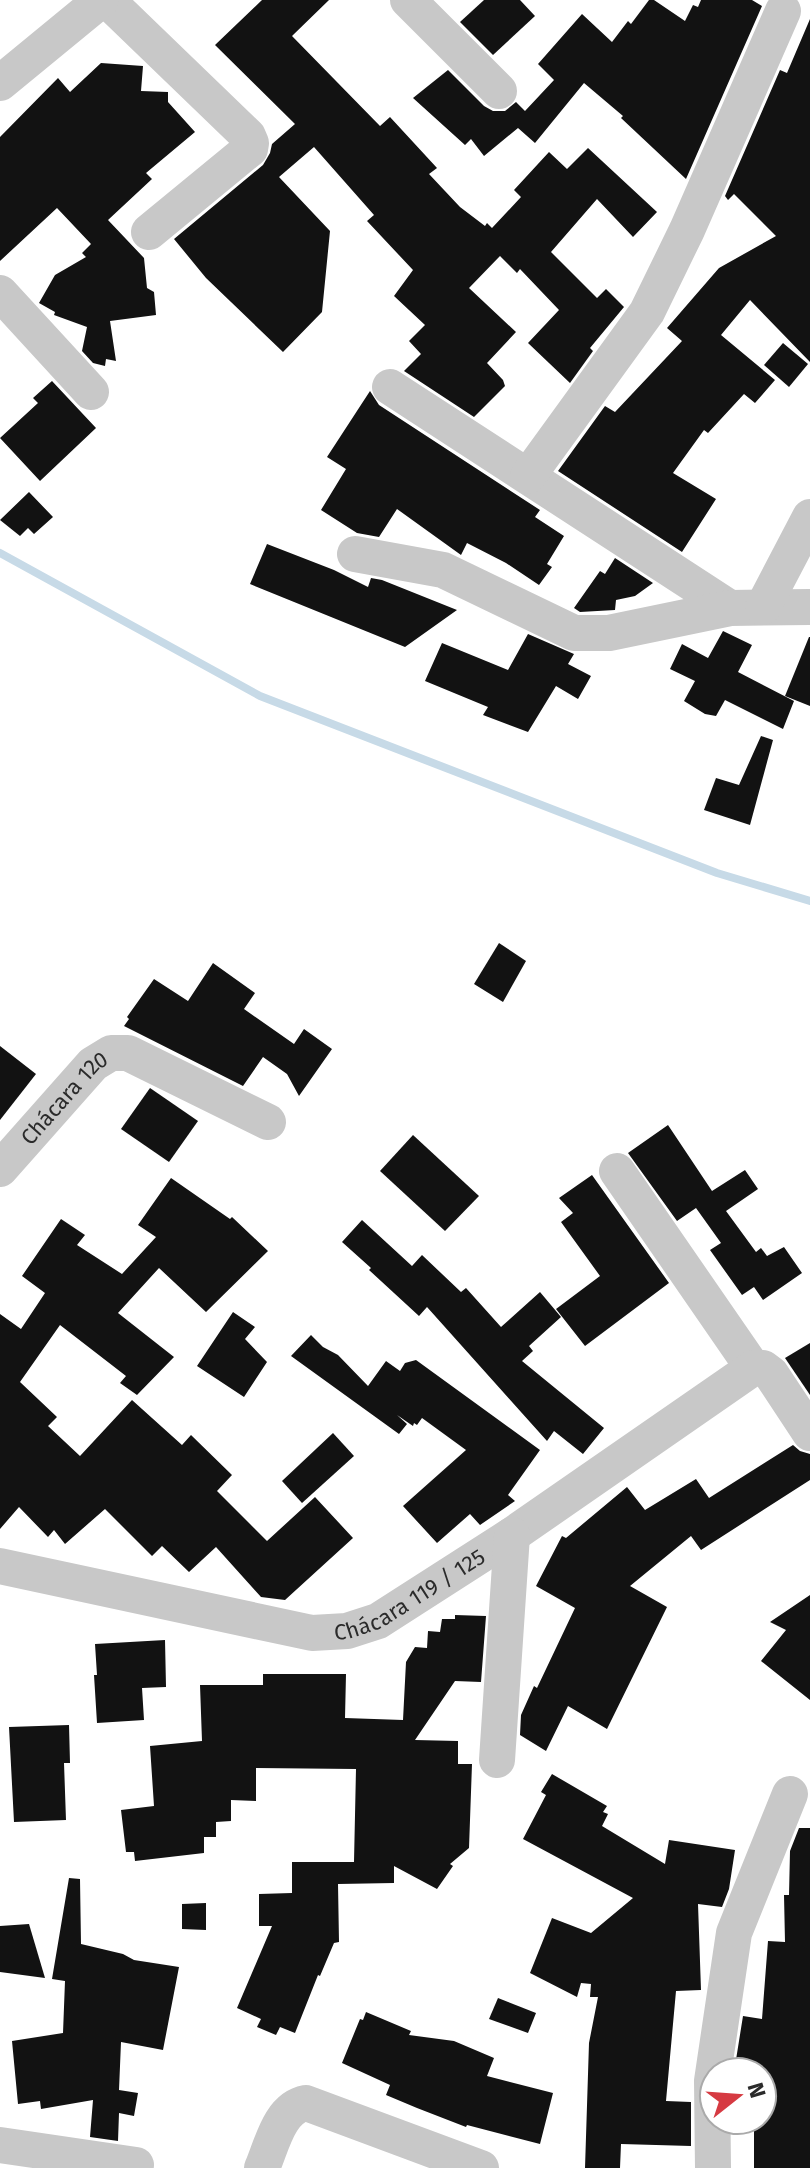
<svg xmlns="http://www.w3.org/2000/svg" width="810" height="2168" font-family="'Fira Sans',sans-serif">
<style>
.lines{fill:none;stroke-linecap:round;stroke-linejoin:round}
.stream{stroke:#c7dae7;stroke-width:8}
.building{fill:#121212}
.minor{stroke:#c8c8c8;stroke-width:36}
.labels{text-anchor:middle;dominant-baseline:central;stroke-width:8;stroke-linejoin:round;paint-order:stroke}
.street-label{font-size:22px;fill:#2b2b2b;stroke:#fff}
</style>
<rect width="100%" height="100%" fill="#fff"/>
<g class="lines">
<!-- stream -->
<polyline class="stream" points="0,553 260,696 717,873 810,901"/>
</g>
<!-- building -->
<g class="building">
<polygon points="262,0 329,0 292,36 380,126 390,117 437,168 429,174 460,207 485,226 487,223 492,228 521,197 514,190 549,152 567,169 588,148 657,212 633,237 597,199 551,252 597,298 606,289 624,307 590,348 593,351 570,383 528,343 559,310 520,269 517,273 500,256 469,288 516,332 487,363 503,380 505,386 474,417 404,371 421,354 409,341 425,325 394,296 413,270 367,221 374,215 314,147 279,177 330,231 322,312 283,352 206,278 174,239 263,165 270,153 272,144 295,124 215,45"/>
<polygon points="484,0 520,0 535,16 493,55 460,22"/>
<polygon points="649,0 654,0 685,21 693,5 698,7 701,0 752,0 762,6 686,179 621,118 623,116 584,83 535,143 518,128 484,156 471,139 465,145 413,98 448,70 484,106 493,111 505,111 516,102 525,111 554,80 538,64 582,14 612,42 628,21 631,24"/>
<polygon points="810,19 810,362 750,300 721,335 775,380 755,403 744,394 708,433 704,430 673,473 716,499 682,552 558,471 605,406 615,412 682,341 667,328 719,268 776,236 734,194 728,200 725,196 780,70 787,73"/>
<polygon points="101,63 143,66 141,91 168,92 168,102 195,132 146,173 152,179 108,220 144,258 147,288 154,292 156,315 110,321 116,361 106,359 105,366 93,363 82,351 87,327 54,315 55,312 39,303 55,275 86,257 82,253 91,244 57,208 0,261 0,137 58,78 70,92"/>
<polygon points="783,343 808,364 789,387 764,365"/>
<polygon points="52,381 96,428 40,481 0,438 38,403 33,398"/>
<polygon points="370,391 379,405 540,510 535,517 564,536 547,564 552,567 539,585 506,563 467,543 461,555 397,509 379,537 357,533 321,510 346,469 327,457"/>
<polygon points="29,492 53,517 34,534 28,528 20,536 0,520"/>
<polygon points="267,544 334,570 368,587 371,578 382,580 457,610 405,647 250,584"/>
<polygon points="615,558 653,583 635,596 616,600 615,610 580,612 574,608 600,571 605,574"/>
<polygon points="723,631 752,645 738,672 794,701 783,729 725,700 716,716 705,714 684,701 695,681 670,669 682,644 708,658"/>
<polygon points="528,634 574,654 568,664 591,676 578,699 556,686 528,732 483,715 488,707 425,681 442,643 508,670"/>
<polygon points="809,637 810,637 810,706 785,696"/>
<polygon points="761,736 773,740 750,825 704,810 716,778 739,785"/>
<polygon points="499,943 526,961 503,1002 474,984"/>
<polygon points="213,963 255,993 244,1009 294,1044 304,1029 332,1049 299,1096 287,1074 263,1057 243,1086 124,1026 129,1019 127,1017 154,979 188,1001"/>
<polygon points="0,1046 36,1074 0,1120"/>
<polygon points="150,1088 198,1121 169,1162 121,1129"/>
<polygon points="668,1125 712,1191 745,1170 758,1189 726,1211 756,1252 761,1248 767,1256 784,1247 802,1273 763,1300 754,1287 742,1295 710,1250 721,1243 696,1208 677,1221 628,1153"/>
<polygon points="413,1135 479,1196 445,1231 380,1171"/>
<polygon points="592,1175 669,1283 585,1346 556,1309 600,1276 561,1222 573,1213 559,1198"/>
<polygon points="171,1178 230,1219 232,1217 268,1251 206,1312 159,1268 118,1313 174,1357 137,1395 120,1383 126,1376 60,1325 20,1382 57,1417 48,1426 80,1456 132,1400 182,1445 191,1435 232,1475 217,1491 267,1541 315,1497 353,1538 285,1600 261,1597 216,1547 189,1572 162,1546 152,1556 105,1509 65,1544 54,1530 48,1537 19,1507 0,1529 0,1314 21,1329 45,1293 22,1276 61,1219 85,1235 77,1245 122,1274 156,1237 138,1225"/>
<polygon points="362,1220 412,1266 422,1255 461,1292 466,1288 501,1327 540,1292 561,1317 529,1346 533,1351 522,1361 604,1428 583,1454 554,1431 547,1441 427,1307 419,1316 369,1270 371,1268 342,1242"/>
<polygon points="233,1312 255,1327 245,1339 267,1362 244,1397 197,1366"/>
<polygon points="311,1335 323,1347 338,1355 368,1386 386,1361 400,1371 405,1363 416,1360 540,1450 508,1495 515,1501 480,1525 470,1514 437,1543 403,1506 466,1450 422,1418 417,1425 414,1423 413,1426 397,1415 407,1424 399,1434 291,1356"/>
<polygon points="810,1343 810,1395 785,1358"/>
<polygon points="333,1433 354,1456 302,1503 282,1481"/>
<polygon points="793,1445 800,1451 810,1454 810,1480 701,1550 691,1536 630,1586 667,1607 607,1729 568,1706 546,1751 520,1735 521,1715 534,1686 537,1688 575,1608 536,1586 562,1536 566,1538 627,1487 645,1510 696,1479 709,1498"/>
<polygon points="810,1595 810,1700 761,1661 786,1630 770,1622"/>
<polygon points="455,1615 486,1616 481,1682 455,1681 415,1740 458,1741 458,1764 472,1764 469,1848 450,1864 453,1866 437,1889 394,1866 394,1883 338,1884 339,1942 334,1943 320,1976 318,1975 295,2033 280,2027 276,2035 257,2027 261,2019 237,2008 272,1926 259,1926 259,1894 292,1893 292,1862 354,1862 356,1769 256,1768 256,1801 231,1800 231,1821 216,1822 216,1837 204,1837 204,1853 135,1861 134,1852 126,1852 121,1810 154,1806 150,1746 202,1741 200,1685 263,1685 263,1674 346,1674 345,1718 403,1720 406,1662 415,1647 427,1648 428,1631 440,1632 442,1619 455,1619"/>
<polygon points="165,1640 166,1687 142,1688 144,1720 97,1723 94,1675 97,1675 95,1644"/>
<polygon points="69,1725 70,1763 64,1763 66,1820 14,1822 9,1727"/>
<polygon points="552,1774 607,1806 603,1812 608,1814 602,1826 665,1864 669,1840 735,1850 729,1889 722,1907 698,1904 701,1990 676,1991 666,2101 691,2102 691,2146 621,2144 620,2168 585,2168 589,2043 598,1997 590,1997 591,1984 581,1983 577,1997 530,1973 552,1918 591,1933 633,1898 523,1839 546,1795 541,1792"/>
<polygon points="799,1828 810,1828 810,2168 754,2168 754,2120 762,2120 762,2072 759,2072 759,2063 735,2066 743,2016 762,2019 768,1941 785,1942 784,1895 789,1895 790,1851"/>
<polygon points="69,1878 80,1879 81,1944 123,1954 134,1960 179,1967 163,2050 121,2042 119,2090 138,2093 134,2116 119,2113 118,2141 90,2137 93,2100 41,2109 40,2101 18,2104 12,2041 63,2033 65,1981 52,1979"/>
<polygon points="206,1903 206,1930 182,1929 182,1904"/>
<polygon points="29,1924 45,1978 0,1972 0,1926"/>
<polygon points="498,1998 536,2013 528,2033 489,2019"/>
<polygon points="366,2012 411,2031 409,2035 454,2041 494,2058 487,2076 553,2093 540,2144 467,2125 466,2127 417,2108 386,2095 390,2085 342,2063 360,2019 363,2020"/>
</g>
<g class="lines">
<!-- minor -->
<g class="minor">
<polyline points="107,0 248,136 251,143 250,149 149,232"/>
<polyline points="408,0 499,91"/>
<polyline points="0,83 101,0"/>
<polyline points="0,293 91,392"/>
<polyline points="390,387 730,608"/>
<polyline points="528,476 647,312 687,230 783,11"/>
<polyline points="355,554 443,570 574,633 609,633 730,608 810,607"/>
<polyline points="763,607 810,517"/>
<path id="s1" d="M0 1169 93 1064 111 1053H128L268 1122"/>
<polyline points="617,1171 753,1368"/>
<path id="s2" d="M0 1566 312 1633 347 1631 378 1621 512 1535 753 1368H763L771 1374 810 1433"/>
<polyline points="497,1760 512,1535"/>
<polyline points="0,2145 136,2165"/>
<path d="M262 2168C272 2145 279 2108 306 2103L481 2168"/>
<polyline points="713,2168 712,2081 734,1933 790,1794"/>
</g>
</g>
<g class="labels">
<!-- street labels -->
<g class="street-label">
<text stroke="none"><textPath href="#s1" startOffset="96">Chácara 120</textPath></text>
<text stroke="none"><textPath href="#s2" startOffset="426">Chácara 119 / 125</textPath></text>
</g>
</g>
<!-- north arrow -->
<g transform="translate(738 2096) rotate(73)"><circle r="38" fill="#ffffff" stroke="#aaaaaa" stroke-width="2"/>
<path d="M0-6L14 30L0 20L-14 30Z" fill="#d63a42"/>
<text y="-12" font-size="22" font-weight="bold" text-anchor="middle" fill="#2b2b2b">N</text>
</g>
</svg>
